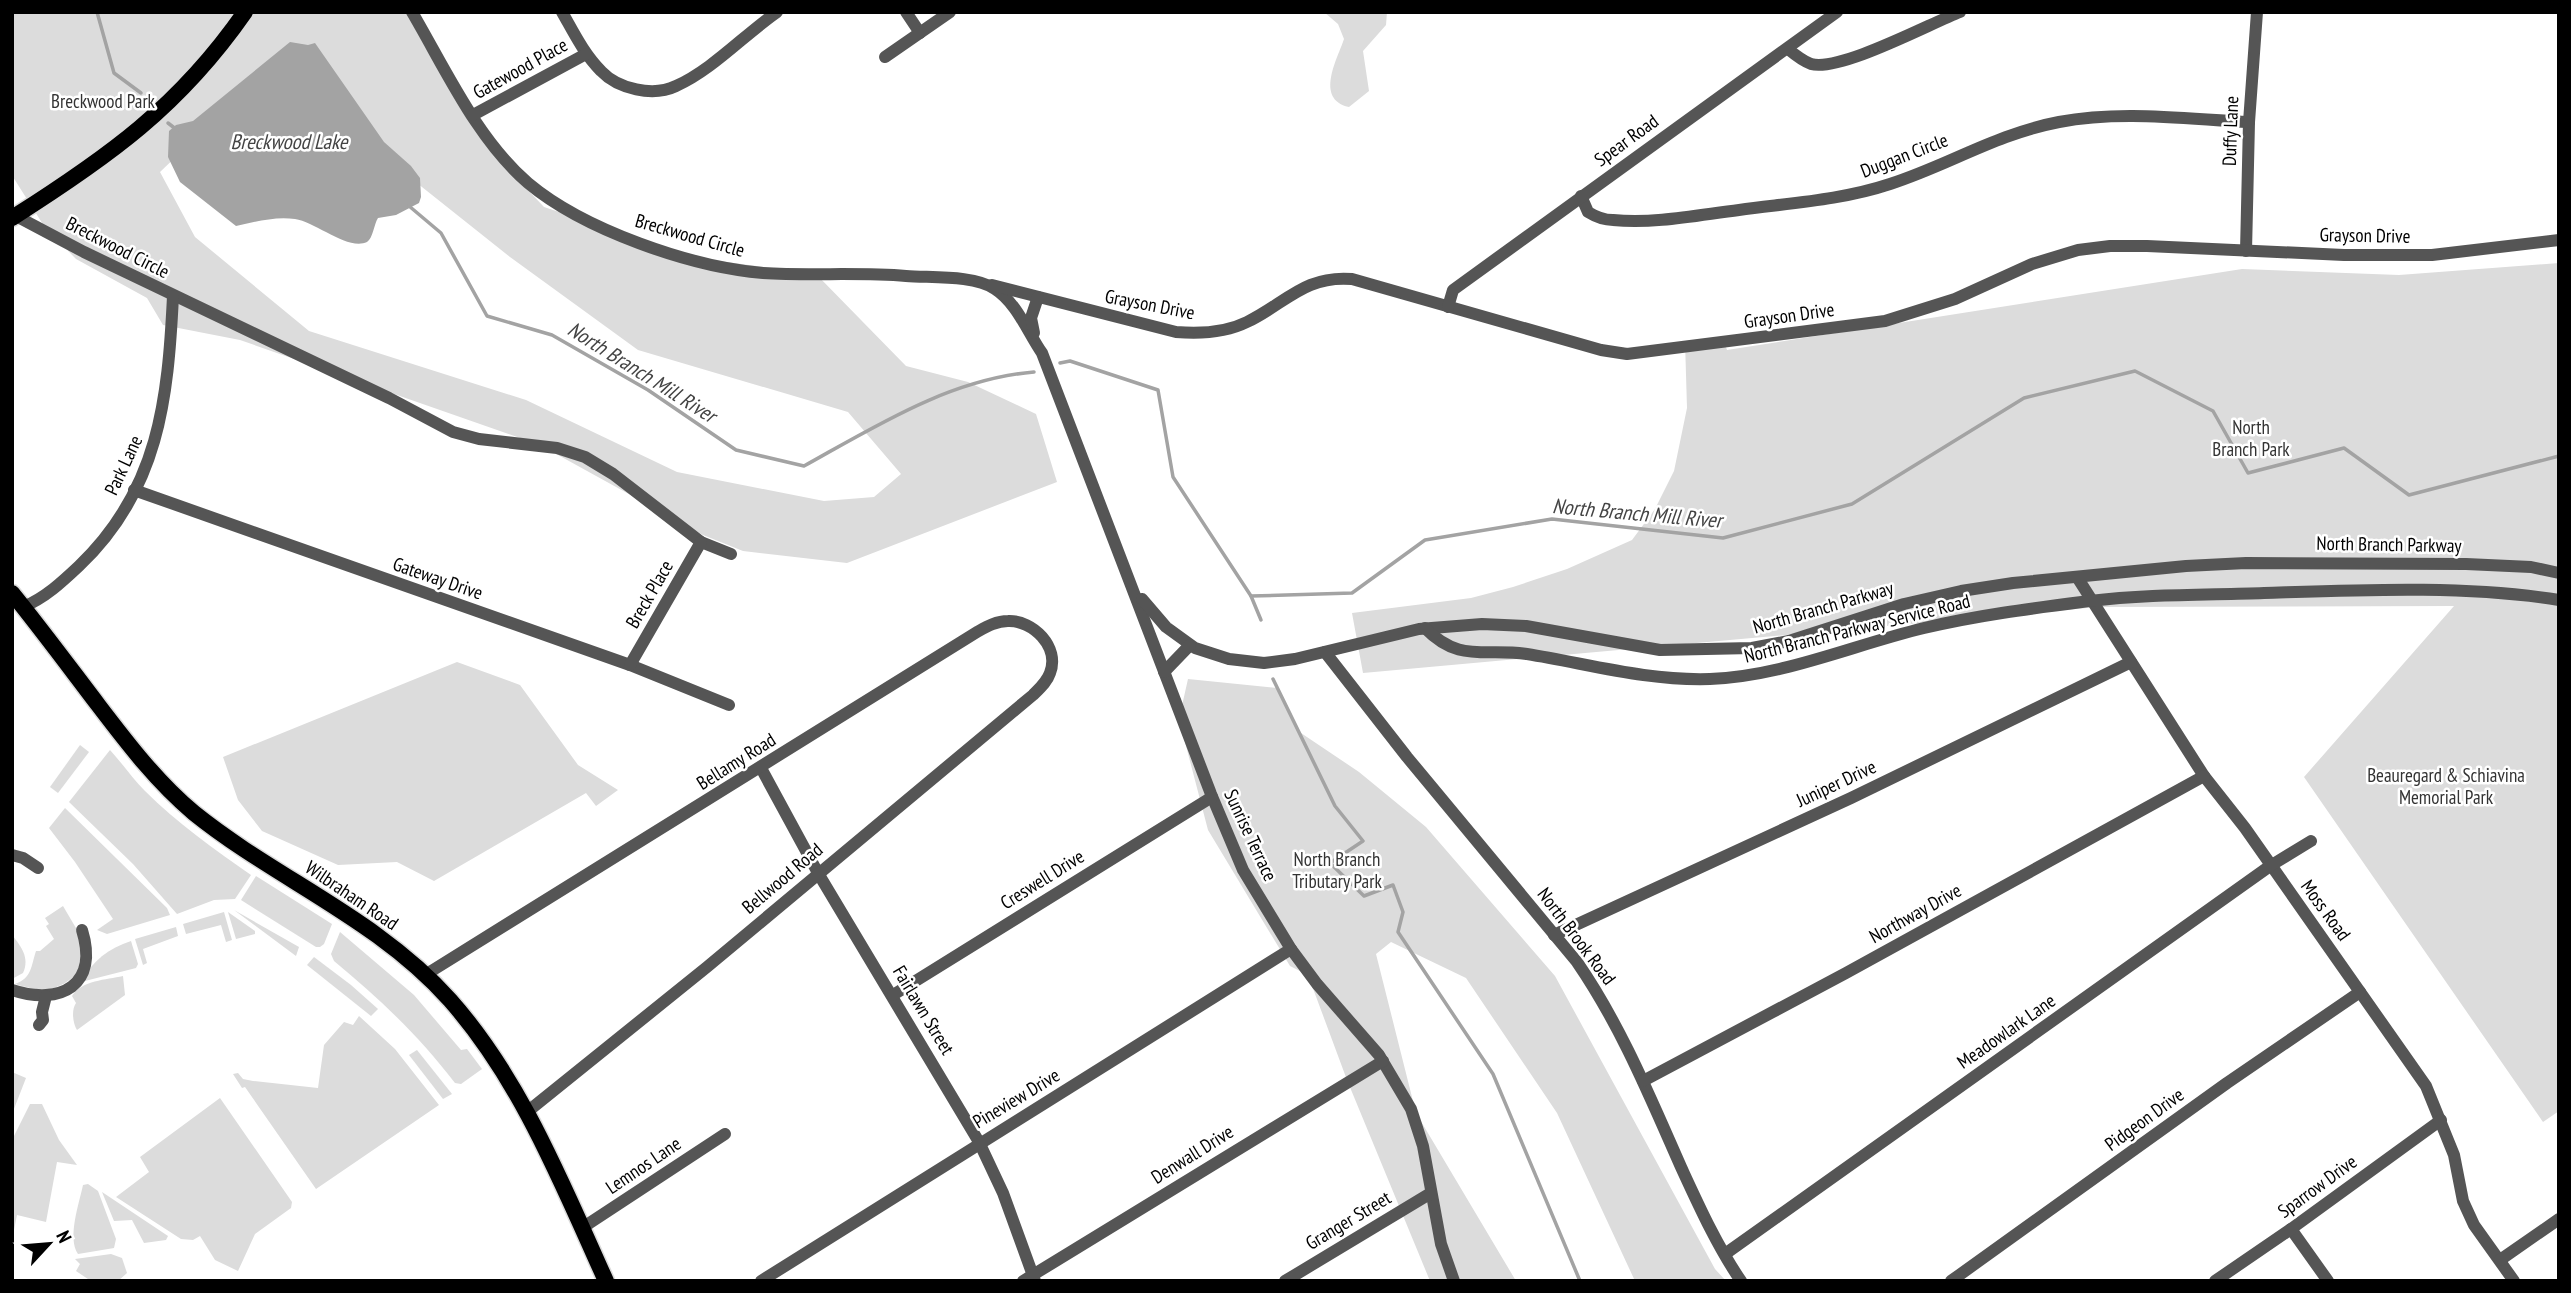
<svg xmlns="http://www.w3.org/2000/svg" width="2571" height="1293" font-family="'PT Sans Narrow',sans-serif">
<style>
.green{fill:#dcdcdc;fill-rule:evenodd}
.water{fill:#a3a3a3}
.lines{fill:none;stroke-linecap:round;stroke-linejoin:round}
.stream{stroke:#a3a3a3;stroke-width:3.5}
.major-casing{stroke:#dbdbdb;stroke-width:19}
.minor{stroke:#555;stroke-width:12}
.major{stroke:#000;stroke-width:16}
.labels{text-anchor:middle;dominant-baseline:central;stroke-width:5;stroke-linejoin:round;paint-order:stroke}
.street-label{font-size:19px;fill:#000;stroke:#fff}
.park-label{font-size:19px;fill:#333;stroke:#fff}
.water-label{font-size:21px;font-style:italic;fill:#444;stroke:#fff}
</style>
<rect width="100%" height="100%" fill="#fff"/>
<!-- green -->
<g class="green">
<path d="M12 12H412L490 150 544 207 697 258 816 274 906 366 968 382 1036 414 1057 482 847 563 743 551 703 535 540 445 240 340 163 325 147 298 76 259 44 226 13 177ZM295 86 510 257 638 350 848 412 901 474 874 497 824 501 677 472 526 400 309 331 195 237 160 172 232 103Z"/>
<path d="M1324 12H1387L1386 25 1363 51 1369 91 1349 107C1314 99 1338 58 1344 39L1338 24Z"/>
<polygon points="2559,263 2559,1111 2543,1122 2304,777 2454,606 2098,607 1363,673 1352,613 1471,598 1513,587 1567,569 1632,540 1655,509 1674,471 1687,408 1685,341 1723,338 1727,350 2242,269 2399,275"/>
<polygon points="457,662 520,685 578,765 618,790 596,806 586,793 434,881 397,862 338,865 262,831 238,800 223,757"/>
<polygon points="1188,679 1277,688 1298,731 1359,772 1426,827 1555,976 1715,1269 1726,1281 1635,1281 1557,1113 1466,978 1391,942 1376,954 1416,1113 1516,1281 1430,1281 1347,1080 1308,975 1290,966 1208,830 1179,719"/>
<polygon points="80,745 89,752 58,793 50,787"/>
<path d="M110 750C122 763 132 778 145 791 177 823 214 849 251 875L235 899 214 900 177 914 133 864 69 802Z"/>
<polygon points="65,808 167,908 170,915 107,934 97,930 113,919 75,862 49,828"/>
<polygon points="256,876 332,924 324,944 320,947 316,947 241,900"/>
<path d="M63 906 83 940 78 973C56 993 42 992 15 984 32 978 31 966 36 951H40L54 939 46 926 49 924 45 918Z"/>
<polygon points="234,910 299,947 296,956"/>
<polygon points="224,912 232,940 226,942 221,925 186,934 183,924"/>
<polygon points="228,912 255,931 255,934 236,939"/>
<polygon points="176,927 178,936 143,949 147,963 143,965 135,939"/>
<path d="M340 932 414 995 461 1050 467 1049 482 1069 461 1084 455 1083C419 1036 379 998 334 961L331 954Z"/>
<path d="M12 935C21 946 30 958 23 973L12 979Z"/>
<path d="M131 941 138 964 136 968 81 982C92 961 109 948 131 941Z"/>
<polygon points="314,957 351,985 378,1009 371,1016 307,965"/>
<path d="M123 976 125 995 77 1030C73 1024 71 1010 76 1003L72 996C82 980 106 980 123 976Z"/>
<polygon points="359,1016 395,1049 439,1105 316,1189 245,1087 242,1088 233,1074 238,1073 243,1079 253,1081 318,1088 324,1045 344,1022 353,1025"/>
<polygon points="417,1050 452,1094 443,1099 409,1055"/>
<polygon points="12,1072 26,1078 12,1114"/>
<polygon points="220,1098 292,1202 291,1208 255,1234 238,1271 215,1260 200,1236 193,1240 181,1239 116,1197 149,1172 140,1157"/>
<polygon points="30,1104 42,1104 59,1140 77,1165 57,1162 46,1222 17,1215 12,1240 12,1140"/>
<path d="M88 1184 98 1191 116 1239 114 1248 78 1254C67 1238 79 1204 83 1185Z"/>
<polygon points="102,1192 168,1236 166,1240 144,1243 132,1220 114,1221"/>
<polygon points="111,1254 122,1258 127,1273 118,1281 91,1281 76,1271 80,1264 75,1259"/>
</g>
<!-- water -->
<path class="water" d="M290 42 308 45 315 43 384 142 411 166 420 178 421 197 419 203 396 215 378 218C374 224 373 238 367 242 348 251 316 222 295 219 275 216 255 222 236 226L180 182 168 157 169 131 176 125 193 121Z"/>
<g class="lines">
<!-- stream -->
<g class="stream">
<polyline points="97,12 114,73 141,93"/>
<polyline points="168,123 177,130"/>
<path d="M409 206 441 233 487 316 552 335 648 390 736 450 804 466C876 426 950 379 1034 372"/>
<polyline points="1060,363 1070,361 1158,390 1173,477 1251,596 1352,593 1425,540 1552,519 1723,538 1852,504 2024,398 2135,371 2213,411 2248,473 2344,448 2409,495 2559,456"/>
<polyline points="1251,596 1261,620"/>
<polyline points="1273,679 1335,806 1363,841 1330,863 1364,896 1393,885 1403,912 1398,932 1493,1074 1580,1281"/>
</g>
<!-- major casing -->
<g class="major-casing">
<g id="major">
<path d="M12 218C108 157 179 107 245 12"/>
<path d="M12 593C42 630 70 668 99 706 128 744 157 782 194 813 276 879 378 919 450 1000 521 1080 562 1184 606 1281"/>
</g>
</g>
<!-- minor -->
<g class="minor">
<path d="M412 12C446 70 477 139 528 183 584 230 691 267 763 273 811 276 859 272 906 276 932 278 974 275 995 289 1017 303 1028 333 1042 353L1211 794 1243 870 1291 949 1317 984 1379 1055 1411 1109 1423 1146 1441 1244 1454 1281"/>
<path d="M562 12C574 33 584 54 601 71 618 89 653 97 676 86 712 70 744 35 777 12"/>
<polyline points="906,12 920,33"/>
<path d="M1788 49C1794 54 1803 61 1811 64 1840 72 1929 24 1960 12"/>
<polyline points="885,57 950,12"/>
<polyline points="473,115 586,54"/>
<path d="M1581 196 1588 212C1596 217 1604 220 1613 220 1655 224 1698 215 1739 210 1790 203 1842 200 1890 184 1949 165 1996 134 2059 122 2121 110 2186 119 2249 122"/>
<polyline points="16,216 84,252 389,398 453,432 479,439 557,448 585,457 613,474 701,542 731,554"/>
<polyline points="2246,251 2249,122 2257,12"/>
<path d="M992 285 1176 332C1200 334 1225 333 1247 322 1285 304 1304 275 1352 279L1601 350 1627 354 1885 321 1955 299 2032 264 2078 250 2110 246H2147L2344 255H2432L2559 240"/>
<polyline points="1448,307 1453,290 1837,12"/>
<polyline points="1034,333 1031,318 1038,297"/>
<polyline points="134,490 630,665 729,705"/>
<polyline points="2077,577 2204,776 2245,828 2426,1086 2454,1155 2463,1201 2474,1225 2514,1281"/>
<polyline points="1142,599 1166,627 1195,648 1229,659 1264,663 1295,659 1419,629 1482,624 1526,626 1660,650 1752,648 1789,641 1904,604 1961,591 2013,583 2186,566 2246,563 2466,564 2531,567 2559,573"/>
<path d="M23 607C45 598 62 582 79 566 159 490 168 399 173 296"/>
<path d="M1425 628C1459 663 1484 648 1527 654 1589 664 1647 681 1710 679 1784 676 1853 645 1924 628 1978 615 2035 608 2090 601 2147 594 2206 595 2264 593 2359 590 2465 585 2559 600"/>
<path d="M1325 652 1407 757 1577 962C1621 1026 1650 1097 1681 1167 1699 1206 1717 1246 1741 1281"/>
<polyline points="630,665 701,542"/>
<polyline points="1164,672 1190,645"/>
<polyline points="761,768 818,873 979,1142 1003,1193 1035,1281"/>
<polyline points="12,855 23,858 38,868"/>
<polyline points="1554,935 1851,798 2131,662"/>
<path d="M425 975 977 632C986 627 996 621 1008 621 1033 620 1060 647 1050 673 1047 682 1040 688 1033 695L707 967 527 1112"/>
<path d="M12 990C61 1006 99 985 82 930"/>
<polyline points="893,995 1212,797"/>
<polyline points="39,1025 43,1020 42,1012 46,996"/>
<polyline points="1643,1081 1846,973 2204,776"/>
<polyline points="582,1228 725,1134"/>
<polyline points="2291,1229 2328,1281"/>
<polyline points="1725,1254 2270,866 2311,841"/>
<polyline points="2500,1260 2559,1219"/>
<polyline points="761,1281 1291,949"/>
<polyline points="1023,1281 1383,1061"/>
<polyline points="1285,1281 1431,1193"/>
<polyline points="1951,1281 2227,1083 2360,992"/>
<polyline points="2215,1281 2291,1229 2441,1120"/>
</g>
<!-- major -->
<use href="#major" class="major"/>
</g>
<g class="labels">
<!-- street labels -->
<g class="street-label">
<text transform="translate(520 68) rotate(-29)">Gatewood Place</text>
<text transform="translate(2230 131) rotate(-88)">Duffy Lane</text>
<text transform="translate(1626 140) rotate(-36)">Spear Road</text>
<text transform="translate(1904 155) rotate(-21)">Duggan Circle</text>
<text transform="translate(690 235) rotate(16)">Breckwood Circle</text>
<text transform="translate(2365 235) rotate(1)">Grayson Drive</text>
<text transform="translate(118 247) rotate(27)">Breckwood Circle</text>
<text transform="translate(1150 304) rotate(11)">Grayson Drive</text>
<text transform="translate(1789 315) rotate(-8)">Grayson Drive</text>
<text transform="translate(123 465) rotate(-65)">Park Lane</text>
<text transform="translate(2389 544) rotate(1)">North Branch Parkway</text>
<text transform="translate(438 578) rotate(19)">Gateway Drive</text>
<text transform="translate(649 594) rotate(-60)">Breck Place</text>
<text transform="translate(1823 607) rotate(-16)">North Branch Parkway</text>
<text transform="translate(1857 628) rotate(-14)">North Branch Parkway Service Road</text>
<text transform="translate(736 761) rotate(-32)">Bellamy Road</text>
<text transform="translate(1836 783) rotate(-25)">Juniper Drive</text>
<text transform="translate(1251 835) rotate(65)">Sunrise Terrace</text>
<text transform="translate(782 878) rotate(-40)">Bellwood Road</text>
<text transform="translate(1042 879) rotate(-32)">Creswell Drive</text>
<text transform="translate(352 895) rotate(34)">Wilbraham Road</text>
<text transform="translate(2326 910) rotate(54)">Moss Road</text>
<text transform="translate(1915 913) rotate(-29)">Northway Drive</text>
<text transform="translate(1577 936) rotate(53)">North Brook Road</text>
<text transform="translate(924 1010) rotate(59)">Fairlawn Street</text>
<text transform="translate(2006 1031) rotate(-35)">Meadowlark Lane</text>
<text transform="translate(1016 1098) rotate(-31)">Pineview Drive</text>
<text transform="translate(2144 1119) rotate(-36)">Pidgeon Drive</text>
<text transform="translate(1192 1154) rotate(-32)">Denwall Drive</text>
<text transform="translate(643 1165) rotate(-34)">Lemnos Lane</text>
<text transform="translate(2317 1186) rotate(-36)">Sparrow Drive</text>
<text transform="translate(1348 1220) rotate(-31)">Granger Street</text>
</g>
<!-- park labels -->
<g class="park-label">
<text x="103" y="101">Breckwood Park</text>
<text x="2251" y="427">North<tspan x="2251" dy="22">Branch Park</tspan></text>
<text x="2446" y="775">Beauregard &amp; Schiavina<tspan x="2446" dy="22">Memorial Park</tspan></text>
<text x="1337" y="859">North Branch<tspan x="1337" dy="22">Tributary Park</tspan></text>
</g>
<!-- water labels -->
<g class="water-label">
<text x="289" y="141">Breckwood Lake</text>
<text transform="translate(642 372) rotate(32)">North Branch Mill River</text>
<text transform="translate(1637 513) rotate(5)">North Branch Mill River</text>
</g>
</g>
<!-- border -->
<rect width="2571" height="1293" fill="none" stroke="#000000" stroke-width="28"/>
<!-- north arrow -->
<g transform="translate(49 1244) rotate(64)" stroke="#ffffff" stroke-width="5" paint-order="stroke">
<path d="M0-5L12 26L0 18L-12 26Z" fill="#000000"/>
<text y="-10" font-size="19" font-weight="bold" text-anchor="middle" fill="#000000">N</text>
</g>
</svg>
